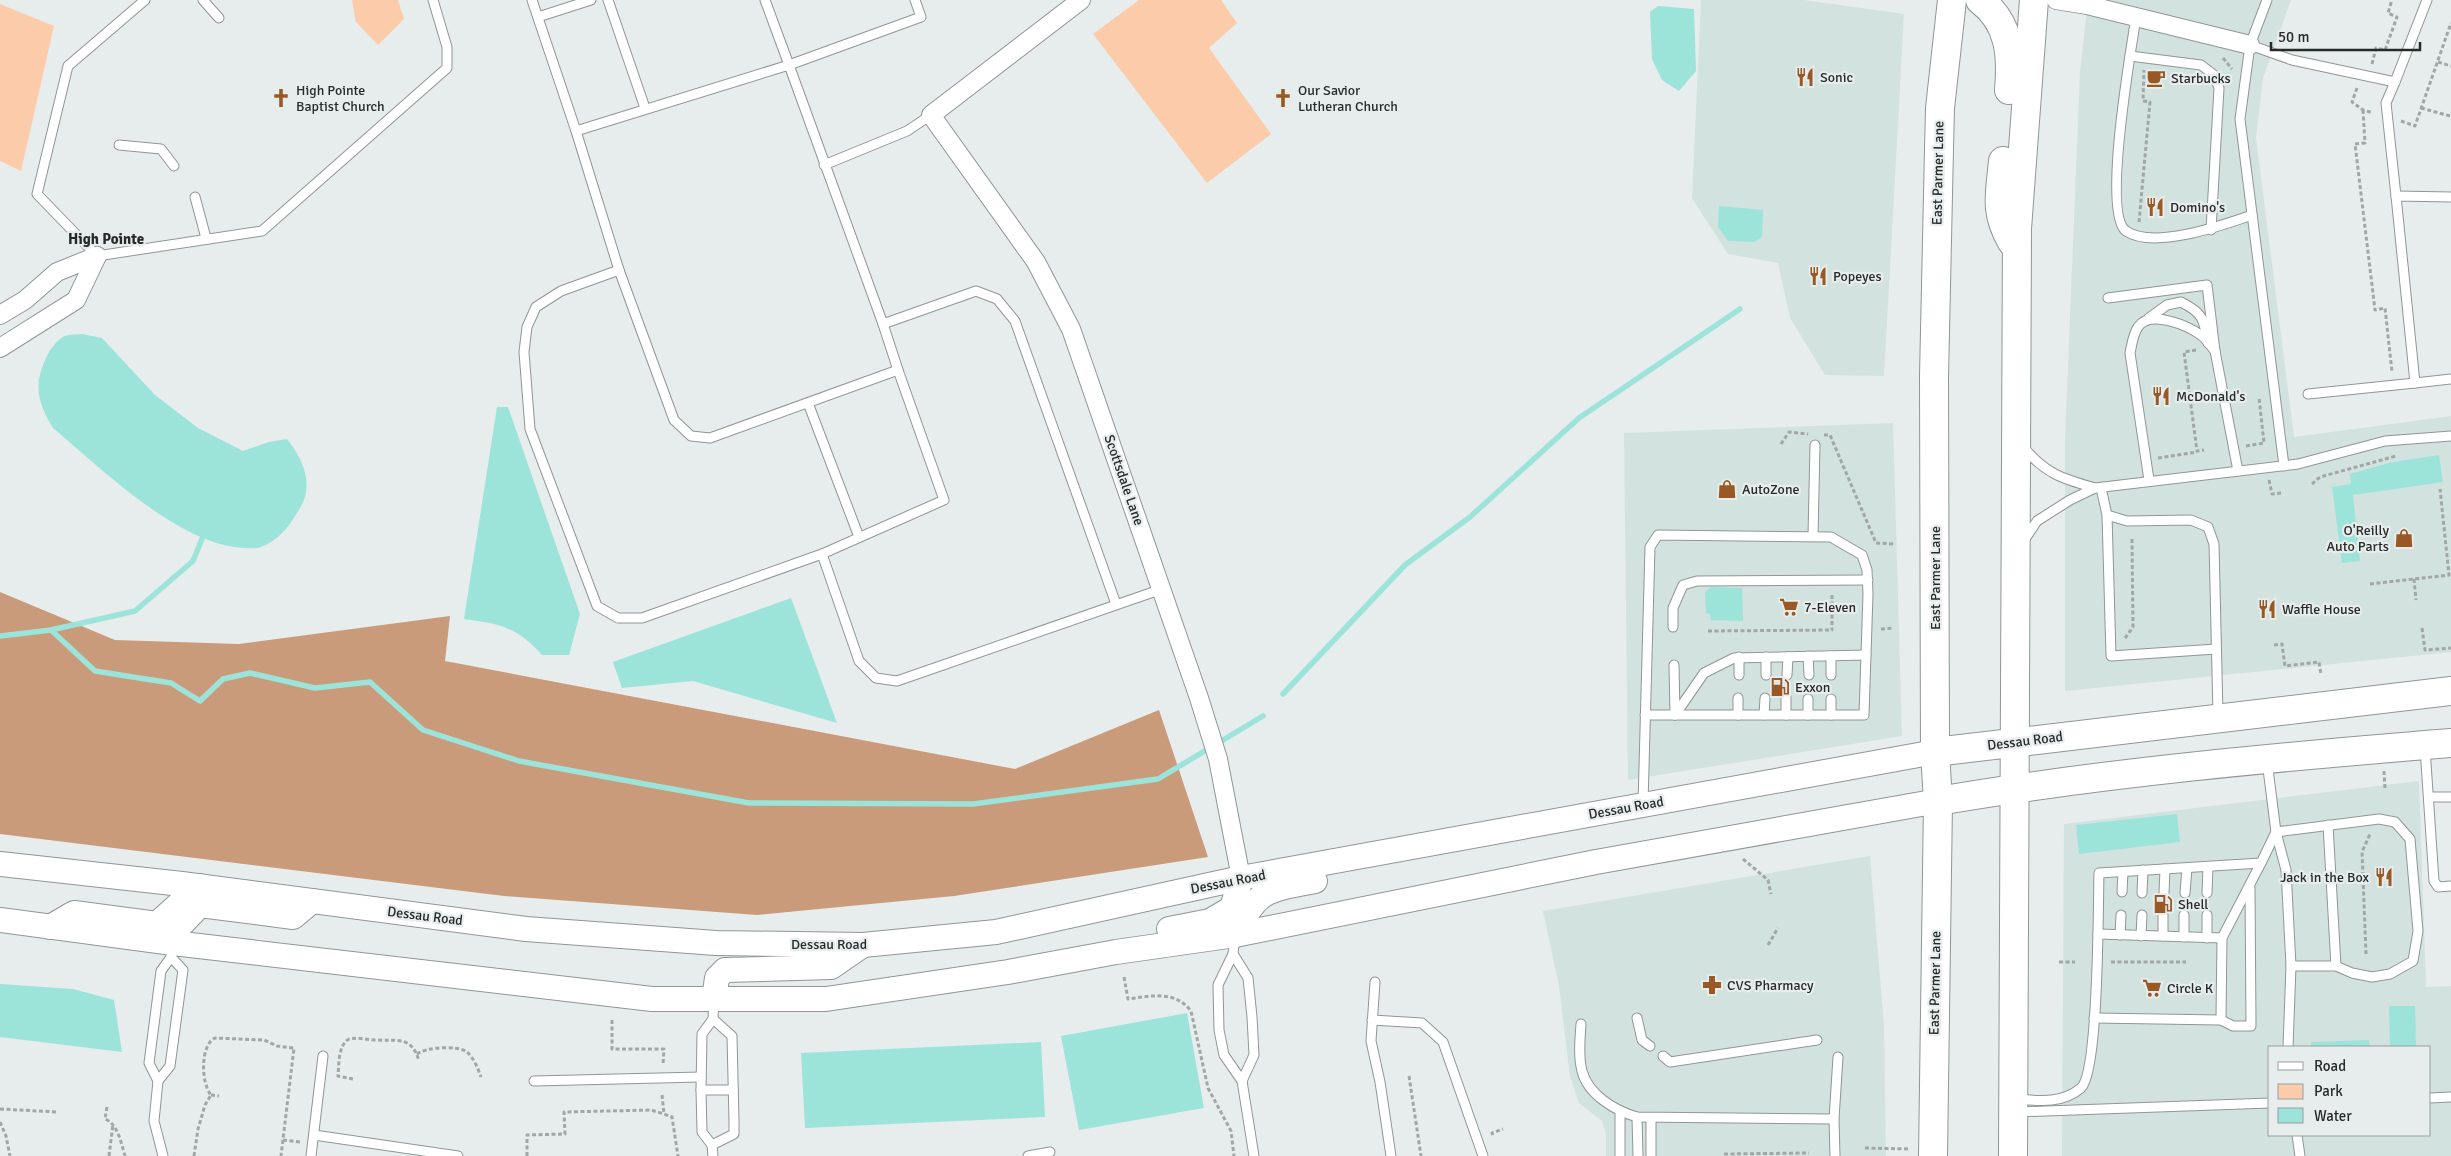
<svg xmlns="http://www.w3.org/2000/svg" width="2451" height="1156" font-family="Signika,sans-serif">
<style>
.built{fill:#d2e2df;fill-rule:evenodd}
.green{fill:#fcccaa}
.forest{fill:#ca9b7a}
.water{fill:#9ce3da}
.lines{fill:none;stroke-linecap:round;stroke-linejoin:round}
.stream{stroke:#9ce3da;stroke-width:5.5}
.service-casing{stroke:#909695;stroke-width:11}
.minor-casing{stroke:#909695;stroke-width:20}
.secondary-casing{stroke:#909695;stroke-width:26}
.primary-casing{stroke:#909695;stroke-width:30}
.path{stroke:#a2a7a6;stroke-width:3;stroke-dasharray:4 2.5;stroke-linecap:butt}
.service{stroke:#fff;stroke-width:9}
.minor{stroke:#fff;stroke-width:18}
.secondary{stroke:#fff;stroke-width:24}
.primary{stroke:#fff;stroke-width:28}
.labels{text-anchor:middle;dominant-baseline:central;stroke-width:4.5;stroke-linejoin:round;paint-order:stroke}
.poi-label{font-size:14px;fill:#282a2a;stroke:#e6edec;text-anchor:start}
.street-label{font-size:14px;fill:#282a2a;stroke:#e6edec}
.neighbourhood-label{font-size:15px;font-weight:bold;fill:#282a2a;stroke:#e6edec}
</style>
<rect width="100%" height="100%" fill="#e6edec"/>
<!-- built -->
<g class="built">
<polygon points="1701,0 1804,0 1904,14 1884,376 1825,375 1790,318 1778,263 1728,254 1692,198"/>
<polygon points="2088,0 2291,0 2263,78 2256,138 2294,437 2451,416 2451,652 2065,691 2065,441 2080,72"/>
<polygon points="1893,423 1902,736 1628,780 1624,433"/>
<path d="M2419 781 2426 987 2451 986V1156H2062L2064 824ZM2270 1047H2430V1135H2270Z"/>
<polygon points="1870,856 1884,1026 1886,1156 1606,1156 1606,1134 1602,1121 1579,1103 1570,1076 1559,986 1543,911"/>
</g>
<!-- green -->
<g class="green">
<polygon points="352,0 398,0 404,19 378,45 356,22"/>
<polygon points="1139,0 1221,0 1237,23 1209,48 1271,134 1207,183 1093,34"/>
<polygon points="0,4 54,26 21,171 0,161"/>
</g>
<!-- forest -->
<polygon class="forest" points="0,592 115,640 239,644 450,616 445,661 1015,769 1159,710 1208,857 954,896 757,915 504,896 0,834"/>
<!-- water -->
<g class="water">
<polygon points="1658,6 1694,9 1696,71 1679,91 1662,80 1652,59 1650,12"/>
<polygon points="1719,206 1763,210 1762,237 1754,242 1728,241 1718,227"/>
<path d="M82 334 102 338 155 395 198 428 243 451 269 442 287 439C302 458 315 484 300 508 290 525 280 540 261 547 256 549 251 548 246 548 181 547 102 469 53 428 38 403 33 386 46 358 49 351 56 341 63 337 67 334 77 335 82 334Z"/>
<path d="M497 407H508L580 614 569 655H542C516 626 500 624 464 619Z"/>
<polygon points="2439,455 2443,482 2353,495 2360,561 2342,563 2332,487 2351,484 2350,474 2393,462"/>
<polygon points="1711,587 1742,588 1743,621 1711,620 1710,614 1706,613 1705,592"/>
<polygon points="791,598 837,723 693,681 622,688 613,662"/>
<polygon points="2177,814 2180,842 2079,854 2076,825"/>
<polygon points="0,984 73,989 114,1000 122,1052 0,1037"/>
<polygon points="2389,1006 2415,1006 2416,1047 2390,1047"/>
<polygon points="1187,1013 1204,1108 1079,1130 1061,1036"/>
<polygon points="2369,1040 2370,1047 2311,1047 2311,1042"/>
<polygon points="1041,1042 1045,1117 805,1128 801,1053"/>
</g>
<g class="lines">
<!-- stream -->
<g class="stream">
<polyline points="51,630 135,611 193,561 202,539"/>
<polyline points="0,636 51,630 95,671 171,683 200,701 223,679 250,673 315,688 370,682 423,730 519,761 749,803 973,804 1158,779 1263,716"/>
<polyline points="1283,694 1405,565 1470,517 1579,418 1740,309"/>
</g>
<!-- service casing -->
<g class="service-casing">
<g id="service">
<polyline points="145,0 68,66 37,194 97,256 262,231 447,68 447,47 433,0"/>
<polyline points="203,0 219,18"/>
<polyline points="532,0 576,131"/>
<polyline points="608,0 645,108"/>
<polyline points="765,0 789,65 921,17 915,0"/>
<polyline points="2267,0 2250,45 2240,119 2284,466"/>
<polyline points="538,17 591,0"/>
<path d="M2136 17C2131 50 2102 214 2126 231 2154 250 2223 225 2252 215"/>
<polyline points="2250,45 2292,60 2395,82 2386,103 2396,196"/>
<polyline points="2130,56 2201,65 2214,75 2219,88 2211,230"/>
<polyline points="2395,82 2427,0"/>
<polyline points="119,145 161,149 174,166"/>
<polyline points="824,165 907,131 931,115"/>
<polyline points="195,197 206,238"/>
<polyline points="2451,197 2396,196 2415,383 2451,379"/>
<polyline points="619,270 674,420 691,436 710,438 898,370 883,324"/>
<polyline points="2108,298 2207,285 2215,351 2238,471"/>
<path d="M2149 318 2167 305 2181 302C2203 313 2204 319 2208 343"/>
<polyline points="2308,394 2415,383"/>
<polyline points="808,403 859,537"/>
<path d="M2022 445C2043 473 2063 479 2095 488"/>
<path d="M2149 480 2130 353C2132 344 2133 334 2138 327 2150 309 2189 326 2202 336 2207 340 2211 346 2215 351"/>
<polyline points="2101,488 2107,515 2111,656 2216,649"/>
<polyline points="2107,515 2127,521 2191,520 2208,527 2214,544 2218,715"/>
<polyline points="1813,536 1815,445"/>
<polyline points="2023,542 2037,521 2070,500 2095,488 2298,464 2385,441 2451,436"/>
<polyline points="822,554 944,500 898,370"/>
<polyline points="1116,604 1015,321 997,299 976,291 883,324 789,65 576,131 619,270 561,291 536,307 527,327 524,352 530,429 597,606 618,618 642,618 822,554 859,661 876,678 897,681 1162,589"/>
<polyline points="1673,627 1673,608 1683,585 1697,581 1868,580"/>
<polyline points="1808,656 1809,675"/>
<polyline points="1831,656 1831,675"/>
<polyline points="1674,665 1675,715"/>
<polyline points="1739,675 1739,657"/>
<polyline points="1766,675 1766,657"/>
<polyline points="1787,675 1788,657"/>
<polyline points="1786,698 1786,715"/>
<polyline points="1808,699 1808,715"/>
<polyline points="1831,699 1831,715"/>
<polyline points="1675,715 1704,673 1734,658 1866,655"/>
<polyline points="1738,715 1738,698"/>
<polyline points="1764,715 1765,698"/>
<polyline points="2425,748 2434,881 2438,887 2451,886"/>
<polyline points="2267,761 2276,832 2286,870 2291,966 2288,1047"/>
<polyline points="2429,797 2451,797"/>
<polyline points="1643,804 1650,547 1658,535 1831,537 1862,555 1867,570 1868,594 1864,715 1645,715"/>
<polyline points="2328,825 2336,966"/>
<polyline points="2122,892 2123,872"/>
<polyline points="2142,893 2143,870"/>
<polyline points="2164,893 2165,869"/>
<polyline points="2185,893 2187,868"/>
<polyline points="2207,893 2208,867"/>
<polyline points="2098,934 2222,938"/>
<polyline points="2120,935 2121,915"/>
<polyline points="1235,936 1233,954 1218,985 1219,1030 1224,1055 1242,1081 1254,1156"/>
<polyline points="2141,936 2142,915"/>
<polyline points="2163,936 2163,915"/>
<polyline points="2184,937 2184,915"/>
<polyline points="2207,938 2207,915"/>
<polyline points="1233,954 1248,978 1252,1017 1254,1055 1242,1081"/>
<polyline points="1375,982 1371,1041 1380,1082 1391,1156"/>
<polyline points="1637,1018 1642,1040 1650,1046"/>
<polyline points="2094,1018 2221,1020 2222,938 2261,863"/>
<polyline points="1372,1020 1422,1023 1443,1042 1483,1156"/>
<polyline points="2221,1020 2233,1026 2251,1026 2250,888"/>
<path d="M1581 1024C1580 1039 1578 1056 1582 1071 1588 1095 1616 1111 1637 1117L1834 1119 1838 1057"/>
<polyline points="1663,1056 1670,1062 1817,1040"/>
<polyline points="158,1081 170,1066 183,970 171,957"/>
<polyline points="534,1081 701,1077"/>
<polyline points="701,1090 733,1090"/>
<polyline points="2430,1098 2451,1097"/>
<path d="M2016 1099C2039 1101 2062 1104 2081 1088 2099 1072 2098 905 2099 873L2261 863 2276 832 2379 819 2395 822 2410 839 2418 931 2413 961 2390 974 2372 977 2352 973 2336 966H2291"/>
<polyline points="2016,1112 2270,1103"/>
<polyline points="1637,1117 1638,1156"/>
<polyline points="1651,1118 1651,1156"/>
<polyline points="1834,1119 1835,1156"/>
<polyline points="314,1135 458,1156"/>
<polyline points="2297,1135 2300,1156"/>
<polyline points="712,1145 734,1134 734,1121 732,1036 713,1019"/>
<polyline points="163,1156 154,1121 158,1081 149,1063 161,971 171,957 173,943"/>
<polyline points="311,1156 323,1056"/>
<polyline points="713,1156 712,1145 702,1132 701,1090 702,1034 713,1019 714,999"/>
<polyline points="1028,1156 1050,1152"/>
<polyline points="1620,1156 1620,1112"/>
</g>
</g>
<!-- minor casing -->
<g class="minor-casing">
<g id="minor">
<polyline points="1081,0 931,115 1036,262 1071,329 1199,698 1218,759 1241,878"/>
<polyline points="2056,0 2087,5 2250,45"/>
<polyline points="0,315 25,300 57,272 97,256"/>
<polyline points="0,348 76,300 97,256"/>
</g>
</g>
<!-- secondary casing -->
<g class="secondary-casing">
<g id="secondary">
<polyline points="0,864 182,884 526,929 716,943 863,945 996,932 1241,878 1935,752"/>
<polyline points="0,920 173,943 652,999 826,999 1008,972 1116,952 1235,935 1596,862 1938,801"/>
<polyline points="50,927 74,913 157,924 199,886"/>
<polyline points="179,927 200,905 293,917 312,901"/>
<polyline points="1169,929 1210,921 1232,908 1241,878"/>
<path d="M1235 935C1258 888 1266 891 1315 881"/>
<polyline points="714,999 717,978 725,970 831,967 863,945"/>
</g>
</g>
<!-- primary casing -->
<g class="primary-casing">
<g id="primary">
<path d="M1980 0C2010 23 2012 55 2009 90"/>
<path d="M2003 161C2000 194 1994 212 2012 242"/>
<polyline points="1935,752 2451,691"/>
<path d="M1938 801C2108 772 2279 757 2451 743"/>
<polyline points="1933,1156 1938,801 1935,752 1934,377 1939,149 1940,108 1952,0"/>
<polyline points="2013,1156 2017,229 2034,0"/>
</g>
</g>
<!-- path -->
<g class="path">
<polyline points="2223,58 2232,69"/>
<polyline points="2438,62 2451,66"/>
<polyline points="2372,64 2376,48 2385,50 2397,17 2388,13 2392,0"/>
<polyline points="2357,88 2352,102 2363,110 2373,113"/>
<polyline points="2421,108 2450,116"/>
<polyline points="2363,110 2365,143 2355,144 2375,310 2385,308 2392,372"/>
<polyline points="2401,121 2415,126 2451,23"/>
<polyline points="2139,222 2150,102 2143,101 2144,70"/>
<polyline points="2196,350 2184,352 2197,451 2204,450"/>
<polyline points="1824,435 1830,435 1876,543 1894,544"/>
<polyline points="1781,444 1789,432 1808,434"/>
<polyline points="2246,446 2264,443 2259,398"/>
<polyline points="2158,458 2197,452"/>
<polyline points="2269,480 2272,494 2281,493"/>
<polyline points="2312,484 2320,477 2396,456"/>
<polyline points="2414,579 2416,600"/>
<polyline points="2370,584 2449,575 2440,489"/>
<polyline points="1832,595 1832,630"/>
<polyline points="2422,628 2425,650 2451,648"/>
<polyline points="1881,629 1893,628"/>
<polyline points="1708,631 1833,630"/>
<polyline points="2125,638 2133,627 2132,539"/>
<polyline points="2274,645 2282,644 2285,666 2319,662 2321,675"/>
<polyline points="2384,771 2385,789"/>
<polyline points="1743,859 1768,880 1771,894"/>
<polyline points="1768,945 1778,928"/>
<polyline points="2366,954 2362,852 2370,834"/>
<polyline points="2059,962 2075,962"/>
<polyline points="2111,962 2186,962"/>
<path d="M1124 977 1128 999C1151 996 1175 990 1191 1011L1208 1088 1231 1131 1234 1156"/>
<polyline points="612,1020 612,1049 664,1049 663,1065"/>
<path d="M417 1054C426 1047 458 1045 467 1052 474 1058 478 1069 481 1077"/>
<polyline points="1409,1076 1421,1156"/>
<path d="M353 1079 338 1076C339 1064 338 1045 349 1039 359 1037 368 1040 377 1040 398 1041 412 1036 419 1061"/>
<polyline points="211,1095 219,1096"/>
<polyline points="662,1095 664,1114 672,1117 678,1156"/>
<path d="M107 1107 105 1119C118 1124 121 1143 125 1156"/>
<polyline points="0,1109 58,1112"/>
<polyline points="0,1122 6,1136 10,1156"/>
<polyline points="1493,1135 1492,1133 1503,1129"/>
<polyline points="283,1140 300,1142"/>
<polyline points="1865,1148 1910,1149"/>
<polyline points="1724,1154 1809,1153"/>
<polyline points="109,1156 113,1124"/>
<path d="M194 1156 198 1129 205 1105 211 1095C201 1083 200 1045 215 1038L264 1040 277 1046 294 1048 281 1156"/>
<polyline points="527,1156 527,1135 565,1134 564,1112 651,1110 664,1114"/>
</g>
<!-- service -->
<use href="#service" class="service"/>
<!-- minor -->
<use href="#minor" class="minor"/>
<!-- secondary -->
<use href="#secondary" class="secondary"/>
<!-- primary -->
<use href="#primary" class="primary"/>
</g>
<!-- icons -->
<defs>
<g id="restaurant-bare" transform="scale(1.5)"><path d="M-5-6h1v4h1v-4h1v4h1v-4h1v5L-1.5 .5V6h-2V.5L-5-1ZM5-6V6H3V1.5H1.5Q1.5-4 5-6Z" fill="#9a5924" stroke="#e6edec" stroke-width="2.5" paint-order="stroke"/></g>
<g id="cafe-bare" transform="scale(1.5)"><path d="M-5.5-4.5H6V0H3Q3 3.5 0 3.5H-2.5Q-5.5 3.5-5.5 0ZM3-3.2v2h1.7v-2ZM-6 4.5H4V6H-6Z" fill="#9a5924" stroke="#e6edec" stroke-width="2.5" paint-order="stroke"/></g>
<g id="church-bare" transform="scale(1.5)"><path d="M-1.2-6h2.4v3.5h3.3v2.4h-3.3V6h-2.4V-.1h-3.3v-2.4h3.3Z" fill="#9a5924" stroke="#e6edec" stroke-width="2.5" paint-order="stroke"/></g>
<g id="shop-bare" transform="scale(1.5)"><path d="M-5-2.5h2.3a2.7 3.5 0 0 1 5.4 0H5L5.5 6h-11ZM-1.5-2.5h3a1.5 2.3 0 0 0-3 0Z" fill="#9a5924" stroke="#e6edec" stroke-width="2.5" paint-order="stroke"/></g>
<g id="supermarket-bare" transform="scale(1.5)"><path d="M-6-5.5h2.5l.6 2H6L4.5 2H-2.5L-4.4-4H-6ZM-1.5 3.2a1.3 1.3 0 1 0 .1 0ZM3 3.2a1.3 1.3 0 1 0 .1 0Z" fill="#9a5924" stroke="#e6edec" stroke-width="2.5" paint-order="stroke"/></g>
<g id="fuel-bare" transform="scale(1.5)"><path d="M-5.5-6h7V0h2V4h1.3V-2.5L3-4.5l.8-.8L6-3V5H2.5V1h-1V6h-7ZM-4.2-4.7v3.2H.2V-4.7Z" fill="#9a5924" stroke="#e6edec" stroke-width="2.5" paint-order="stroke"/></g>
<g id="pharmacy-bare" transform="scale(1.5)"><path d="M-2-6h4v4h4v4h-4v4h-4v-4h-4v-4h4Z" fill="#9a5924" stroke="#e6edec" stroke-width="2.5" paint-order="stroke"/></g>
</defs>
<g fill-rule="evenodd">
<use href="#restaurant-bare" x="1805" y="77"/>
<use href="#cafe-bare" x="2156" y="78"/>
<use href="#church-bare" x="281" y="98"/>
<use href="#church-bare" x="1283" y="98"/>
<use href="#restaurant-bare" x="2155" y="207"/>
<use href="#restaurant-bare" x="1818" y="276"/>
<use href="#restaurant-bare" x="2161" y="396"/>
<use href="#shop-bare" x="1727" y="489"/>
<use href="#shop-bare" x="2404" y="538"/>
<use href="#supermarket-bare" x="1789" y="607"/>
<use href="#restaurant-bare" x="2267" y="609"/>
<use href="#fuel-bare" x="1780" y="687"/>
<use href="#restaurant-bare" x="2384" y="877"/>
<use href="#fuel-bare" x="2163" y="904"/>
<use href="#pharmacy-bare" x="1712" y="985"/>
<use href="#supermarket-bare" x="2152" y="988"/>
</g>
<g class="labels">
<!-- poi labels -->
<g class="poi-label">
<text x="1820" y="77">Sonic</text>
<text x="2171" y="78">Starbucks</text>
<text x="296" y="90">High Pointe<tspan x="296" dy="16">Baptist Church</tspan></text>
<text x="1298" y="90">Our Savior<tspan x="1298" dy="16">Lutheran Church</tspan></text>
<text x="2170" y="207">Domino's</text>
<text x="1833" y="276">Popeyes</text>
<text x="2176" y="396">McDonald's</text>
<text x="1742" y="489">AutoZone</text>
<text x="2389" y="530" text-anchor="end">O'Reilly<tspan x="2389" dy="16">Auto Parts</tspan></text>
<text x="1804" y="607">7-Eleven</text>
<text x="2282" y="609">Waffle House</text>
<text x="1795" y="687">Exxon</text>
<text x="2369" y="877" text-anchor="end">Jack in the Box</text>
<text x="2178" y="904">Shell</text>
<text x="1727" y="985">CVS Pharmacy</text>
<text x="2167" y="988">Circle K</text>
</g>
<!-- street labels -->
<g class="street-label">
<text transform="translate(1938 173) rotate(-89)">East Parmer Lane</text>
<text transform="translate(1124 480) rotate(71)">Scottsdale Lane</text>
<text transform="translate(1935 578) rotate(-90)">East Parmer Lane</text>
<text transform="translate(2025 741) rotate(-7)">Dessau Road</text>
<text transform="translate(1626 808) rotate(-10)">Dessau Road</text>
<text transform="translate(1228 882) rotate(-11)">Dessau Road</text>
<text transform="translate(425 916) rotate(7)">Dessau Road</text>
<text x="829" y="944">Dessau Road</text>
<text transform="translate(1935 983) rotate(-89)">East Parmer Lane</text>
</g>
<!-- neighbourhood labels -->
<g class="neighbourhood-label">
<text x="106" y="239">High Pointe</text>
</g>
</g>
<!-- legend -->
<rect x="2268" y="1046" width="162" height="90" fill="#e6edec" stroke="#9a9f9e"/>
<rect x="2278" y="1062" width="25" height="8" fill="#ffffff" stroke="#9a9f9e"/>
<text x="2314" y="1071" font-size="15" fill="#282a2a">Road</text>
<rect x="2278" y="1084" width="25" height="15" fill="#fcccaa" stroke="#9a9f9e"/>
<text x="2314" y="1096" font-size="15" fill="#282a2a">Park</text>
<rect x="2278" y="1108" width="25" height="15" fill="#9ce3da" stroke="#9a9f9e"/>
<text x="2314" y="1121" font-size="15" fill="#282a2a">Water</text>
<!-- scale -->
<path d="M2271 42v8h149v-8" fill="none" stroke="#282a2a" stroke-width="2.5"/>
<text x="2278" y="42" font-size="15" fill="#282a2a" stroke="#e6edec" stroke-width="4" paint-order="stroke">50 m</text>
</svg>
